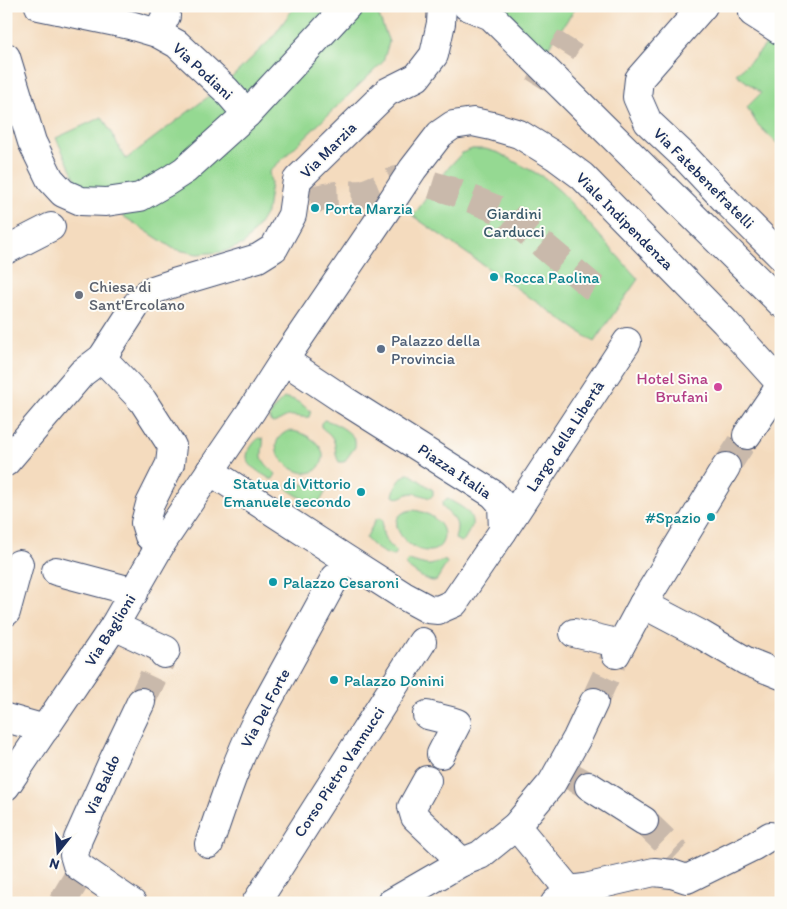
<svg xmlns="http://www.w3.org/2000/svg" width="787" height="909" font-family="Itim,sans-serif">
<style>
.green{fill:#95d992;stroke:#588478}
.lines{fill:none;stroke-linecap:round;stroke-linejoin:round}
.minor-tunnel{stroke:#c9b9ab;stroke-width:28;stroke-dasharray:28 14;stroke-linecap:butt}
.minor-casing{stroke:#3c496c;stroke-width:30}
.minor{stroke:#fff;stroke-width:28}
.culture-dot{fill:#0f9aa8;stroke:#fdfcf7;stroke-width:2}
.worship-dot{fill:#6b7280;stroke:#fdfcf7;stroke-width:2}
.service-dot{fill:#5c6f8a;stroke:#fdfcf7;stroke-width:2}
.hotel-dot{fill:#d1479c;stroke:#fdfcf7;stroke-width:2}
.labels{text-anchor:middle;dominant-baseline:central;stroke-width:4;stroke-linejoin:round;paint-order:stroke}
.street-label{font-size:16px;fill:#1b2f5e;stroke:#fdfcf7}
.culture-label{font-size:16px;fill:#0d838f;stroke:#fdfcf7;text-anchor:start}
.park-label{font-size:16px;fill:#3a5a6b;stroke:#fdfcf7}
.worship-label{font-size:16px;fill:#5b616d;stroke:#fdfcf7;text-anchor:start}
.service-label{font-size:16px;fill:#4e5e75;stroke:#fdfcf7;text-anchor:start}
.hotel-label{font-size:16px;fill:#b23c85;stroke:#fdfcf7;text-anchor:end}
</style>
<rect width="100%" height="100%" fill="#fdfcf7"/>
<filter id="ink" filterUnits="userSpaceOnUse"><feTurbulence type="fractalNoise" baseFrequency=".02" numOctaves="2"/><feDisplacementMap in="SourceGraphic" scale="10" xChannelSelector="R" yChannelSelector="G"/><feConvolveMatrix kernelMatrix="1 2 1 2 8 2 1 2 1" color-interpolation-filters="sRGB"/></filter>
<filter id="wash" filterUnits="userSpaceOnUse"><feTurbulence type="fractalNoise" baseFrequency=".0096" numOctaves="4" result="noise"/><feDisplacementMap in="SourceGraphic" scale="20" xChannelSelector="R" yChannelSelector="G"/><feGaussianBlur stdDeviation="1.12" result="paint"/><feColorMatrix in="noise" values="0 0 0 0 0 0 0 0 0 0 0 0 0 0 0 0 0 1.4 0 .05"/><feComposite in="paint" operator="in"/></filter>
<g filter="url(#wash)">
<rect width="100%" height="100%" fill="#f4dbbe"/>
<!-- green -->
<g class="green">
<polygon points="295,6 375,6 389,42 383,62 269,172 271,183 267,211 256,229 244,244 223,252 197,254 174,249 95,198 78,184 56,138 102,117 126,159 225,84 272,38"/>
<polygon points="492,6 577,6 546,51"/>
<polygon points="775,34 781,38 781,147 757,124 747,107 761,93 736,74 755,57"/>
<polygon points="472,149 485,149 499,153 545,178 562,193 638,279 594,342 413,216 450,166 462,153"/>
<path d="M284 398C294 397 303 406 311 411L309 417C302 418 295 415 288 416 282 418 278 422 273 423L270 421C269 413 278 403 284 398Z"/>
<path d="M324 420C332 421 351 431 354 439 356 442 355 443 355 447L344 462H339C334 454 337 443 331 436 329 433 324 430 321 427V423Z"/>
<path d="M288 431C304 430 334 448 319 467 303 488 254 447 288 431Z"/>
<path d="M259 438 263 439C264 444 262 447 262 452 260 461 270 468 276 474L273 479H270C260 472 241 464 249 450 252 445 255 441 259 438Z"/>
<path d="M407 474H410L433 490V495L430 498C424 496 419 494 413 493 404 493 401 501 393 496 394 488 400 478 407 474Z"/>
<polygon points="292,482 306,485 323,483 327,485 326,491 321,500 314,504 311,504 288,490 287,487 289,483"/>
<path d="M448 499C459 506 474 511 472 526L464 540 461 542 455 539C456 535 457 530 457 526 456 517 446 513 442 505L443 502Z"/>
<path d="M413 510C423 511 434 516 440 524 448 534 443 550 430 551 405 553 379 514 413 510Z"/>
<path d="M379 518 383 520C380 535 386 542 396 551V554L395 556C386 556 370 545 366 538L376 519Z"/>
<path d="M409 560C416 562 423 565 430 565 436 564 440 560 446 561L447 563 436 581C425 582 415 572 406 566V563Z"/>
</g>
</g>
<g filter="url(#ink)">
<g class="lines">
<!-- minor-tunnel -->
<g class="minor-tunnel">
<polyline points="539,87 570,38"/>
<polyline points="310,200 336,195 363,194 397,180 416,180 452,191 499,210 506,214 601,294"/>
<polyline points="726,467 747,435"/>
<polyline points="141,702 164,654"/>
<polyline points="594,702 616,654"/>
<polyline points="560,770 589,786"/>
<polyline points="644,821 678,854"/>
<polyline points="62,903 80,873"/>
</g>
<!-- minor casing -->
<g class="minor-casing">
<g id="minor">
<polyline points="39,6 130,25 157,33 177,44 226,90 247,114"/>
<polyline points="467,6 491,16 781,303"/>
<polyline points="703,6 639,79 637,97 648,122 684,156 728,203 781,256"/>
<polyline points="753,13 781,31"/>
<polyline points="157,33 166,16 165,6"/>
<polyline points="6,57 32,142 50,179 63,193 81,201 106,202 140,197 168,181 185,170 247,114 347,6"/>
<polyline points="6,250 51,227"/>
<polyline points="102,358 143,401 172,446 170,464 150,504 145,523 149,536 161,544"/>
<polyline points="747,435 781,385"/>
<polyline points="6,462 82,373 102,358 137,304 150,291 174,283 258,258 274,248 292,215 297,180 387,92 417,77 434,55 441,23 442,6"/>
<polyline points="210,471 346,559 404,596 428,609 438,610 454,603 503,531 502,504 493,494 344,400 284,360"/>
<polyline points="503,531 627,342"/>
<polyline points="56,571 120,588 134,593"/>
<polyline points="643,604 700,634 746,661 781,675"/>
<polyline points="6,612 19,564"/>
<polyline points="114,626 166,650 164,654"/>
<polyline points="574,633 621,644"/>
<polyline points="616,654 643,604 726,467"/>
<polyline points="427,715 451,721 457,723 441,754"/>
<polyline points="6,718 45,729"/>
<polyline points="427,780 412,807 415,817 462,862"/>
<polyline points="6,786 114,626 161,544 198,489 252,410 284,360 384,213 413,169 440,134 453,125 473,122 492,126 519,134 555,156 582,176 725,322 781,384"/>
<polyline points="589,786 644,821"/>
<polyline points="516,826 569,890"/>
<path d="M209 844C223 803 236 763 255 724L335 578"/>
<polyline points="132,903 77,865 74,855 78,839 112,763 141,702"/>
<polyline points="256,903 422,642"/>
<polyline points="391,903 462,862 480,855 516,826 552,783 577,738 594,702"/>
<polyline points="555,903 569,890 585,888 654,872 672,874 687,879 754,846 770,836 781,838"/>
</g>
</g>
<!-- minor -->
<use href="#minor" class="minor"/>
</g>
</g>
<!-- markers -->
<g class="culture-dot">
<circle cx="315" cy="208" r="5"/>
<circle cx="494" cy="277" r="5"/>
<circle cx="361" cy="492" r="5"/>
<circle cx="711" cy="517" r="5"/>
<circle cx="273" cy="582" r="5"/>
<circle cx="334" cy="680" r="5"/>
</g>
<circle class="worship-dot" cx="79" cy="295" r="5"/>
<circle class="service-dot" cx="381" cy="349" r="5"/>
<circle class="hotel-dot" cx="718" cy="387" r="5"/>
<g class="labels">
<!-- street labels -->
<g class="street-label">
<text transform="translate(203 71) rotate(43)">Via Podiani</text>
<text transform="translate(328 150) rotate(-45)">Via Marzia</text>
<text transform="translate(704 178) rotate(45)">Via Fatebenefratelli</text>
<text transform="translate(625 221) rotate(45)">Viale Indipendenza</text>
<text transform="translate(565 436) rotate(-57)">Largo della Libertà</text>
<text transform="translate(455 471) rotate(34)">Piazza Italia</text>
<text transform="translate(110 630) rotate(-58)">Via Baglioni</text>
<text transform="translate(265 708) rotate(-62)">Via Del Forte</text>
<text transform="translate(339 772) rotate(-57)">Corso Pietro Vannucci</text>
<text transform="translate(102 785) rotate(-66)">Via Baldo</text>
</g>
<!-- culture labels -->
<g class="culture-label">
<text x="325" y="208">Porta Marzia</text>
<text x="504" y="277">Rocca Paolina</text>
<text x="351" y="483" text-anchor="end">Statua di Vittorio<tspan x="351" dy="18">Emanuele secondo</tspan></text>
<text x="701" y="517" text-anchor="end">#Spazio</text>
<text x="283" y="582">Palazzo Cesaroni</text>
<text x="344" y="680">Palazzo Donini</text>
</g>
<!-- park labels -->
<g class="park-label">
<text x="514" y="213">Giardini<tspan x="514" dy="18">Carducci</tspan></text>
</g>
<!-- worship labels -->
<g class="worship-label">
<text x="89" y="286">Chiesa di<tspan x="89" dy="18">Sant'Ercolano</tspan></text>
</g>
<!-- service labels -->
<g class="service-label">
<text x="391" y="340">Palazzo della<tspan x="391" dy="18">Provincia</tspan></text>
</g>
<!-- hotel labels -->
<g class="hotel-label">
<text x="708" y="378">Hotel Sina<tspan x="708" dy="18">Brufani</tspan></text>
</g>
</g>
<!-- margin -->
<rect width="787" height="909" fill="none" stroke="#fdfcf7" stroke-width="25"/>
<!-- north arrow -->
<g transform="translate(58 852) rotate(197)" stroke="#fdfcf7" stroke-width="4" paint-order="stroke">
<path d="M0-4L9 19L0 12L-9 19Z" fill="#1b2f5e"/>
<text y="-8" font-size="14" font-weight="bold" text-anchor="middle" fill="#1b2f5e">N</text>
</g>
</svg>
